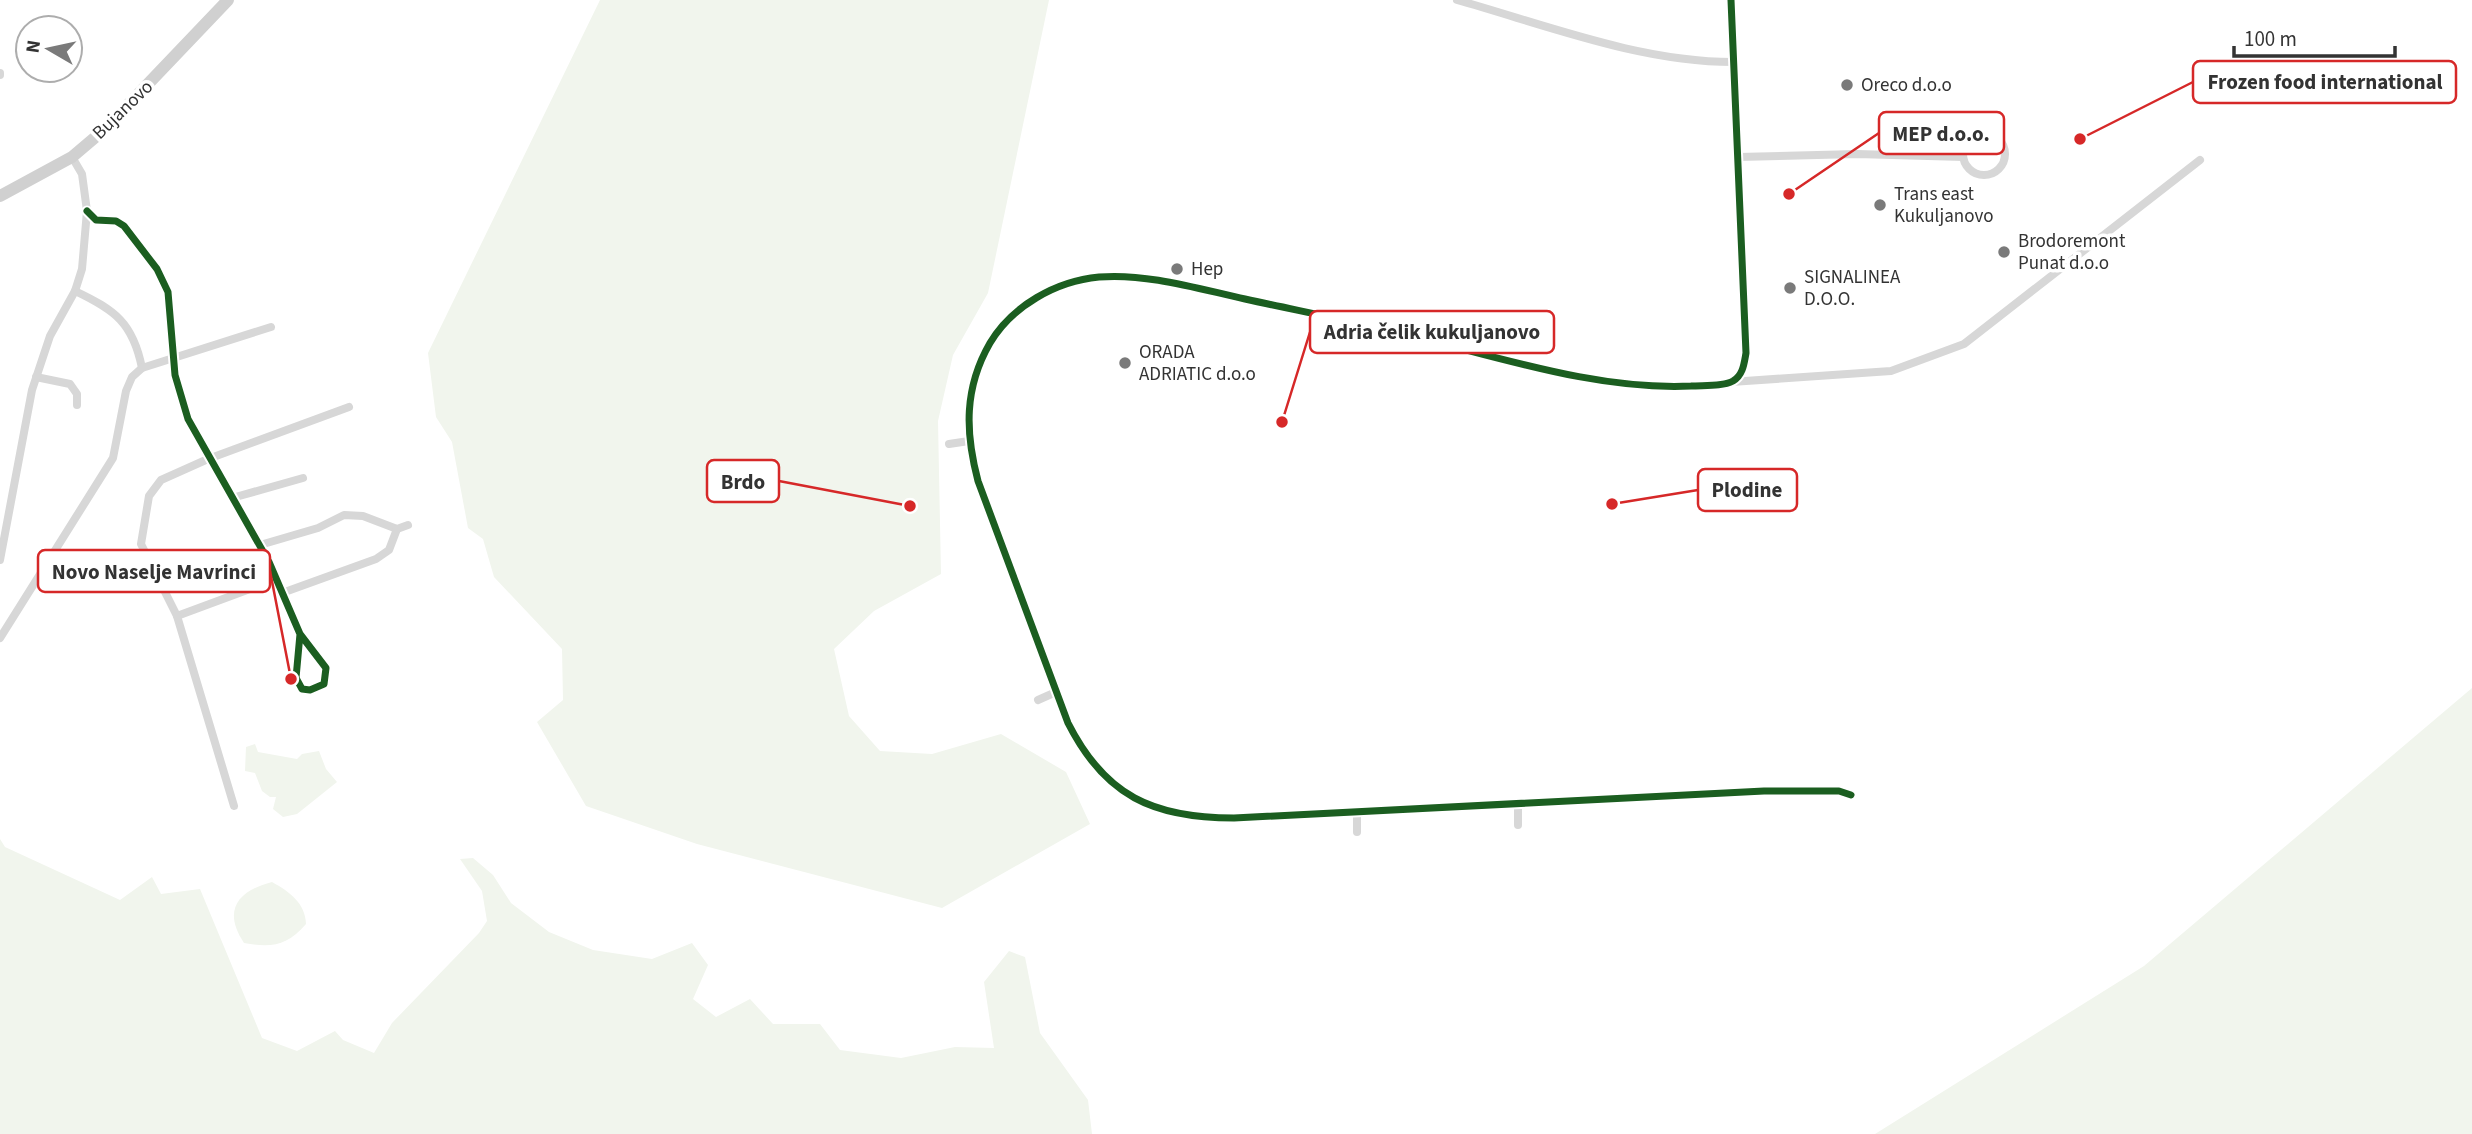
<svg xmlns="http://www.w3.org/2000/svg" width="2472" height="1134" font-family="'Source Sans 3',sans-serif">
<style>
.green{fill:#f1f5ed}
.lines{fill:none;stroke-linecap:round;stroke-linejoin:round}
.street{stroke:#d7d7d7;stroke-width:8}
.secondary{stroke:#d0d0d0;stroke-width:12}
.cycleway-casing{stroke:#fff;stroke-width:11}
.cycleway{stroke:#1b5e20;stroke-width:7}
.poi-dot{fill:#7a7a7a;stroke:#fff;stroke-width:2.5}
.labels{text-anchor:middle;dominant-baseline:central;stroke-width:7;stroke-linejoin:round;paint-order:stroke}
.poi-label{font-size:19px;fill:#333;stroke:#fff;text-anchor:start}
.street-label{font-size:19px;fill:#333;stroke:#fff}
.leader{fill:none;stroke:#d62828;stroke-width:2.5}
.callout-dot{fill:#d62828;stroke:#fff;stroke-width:2.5}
.callout{fill:#fff;stroke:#d62828;stroke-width:2.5}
.callout-label{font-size:21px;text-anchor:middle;font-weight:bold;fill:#333}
</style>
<rect width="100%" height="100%" fill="#fff"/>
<!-- green -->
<g class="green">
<polygon points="600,0 1049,0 988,293 953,355 938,421 941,574 874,611 834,649 849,716 880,751 932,754 1001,734 1066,772 1090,824 942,908 697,844 586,806 537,722 563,700 562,649 494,577 483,539 468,528 452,442 436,417 428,353"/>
<polygon points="2472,688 2472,1134 1875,1134 2144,966"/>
<polygon points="255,744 258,752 297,759 302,754 319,751 326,769 337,782 297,814 283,817 273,809 276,797 270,797 262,791 255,773 245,771 246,747"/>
<polygon points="0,839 5,847 120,900 152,877 161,894 200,889 262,1038 297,1051 335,1031 343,1040 374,1053 392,1023 479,933 487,921 482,891 460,859 473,858 493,875 511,903 549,932 593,950 652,959 692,943 708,965 693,999 716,1017 750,999 773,1024 820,1024 840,1050 901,1058 955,1047 994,1048 984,982 1009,951 1025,957 1040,1033 1088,1100 1092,1134 0,1134"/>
<path d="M272 882C290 892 305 903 306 924 287 946 271 948 244 943 222 910 238 891 272 882Z"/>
</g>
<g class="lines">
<!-- street -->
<g class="street">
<path d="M1457 0C1546 25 1640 62 1733 62"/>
<path d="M1731 0 1746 353C1744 364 1743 375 1733 381 1722 387 1703 385 1691 386 1606 390 1518 363 1436 342 1373 325 1309 313 1245 299 1199 289 1147 273 1099 277 1056 281 1012 306 990 343 964 388 965 432 978 481L1068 723C1105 796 1153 818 1234 818L1764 791H1839L1851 795"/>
<polyline points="0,73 0,75"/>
<circle cx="1984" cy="154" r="21"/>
<polyline points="1738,157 1857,154 1963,157"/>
<polyline points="87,211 96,220 116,221 124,226 157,269 168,292 175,375 188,419 269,562 300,634 326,668 324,684 310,690 302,689 296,678 300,634"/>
<path d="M75 291C115 310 133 323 142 368"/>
<polyline points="36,377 70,384 77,394 77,405"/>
<polyline points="1731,382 1891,371 1964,344 2200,160"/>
<polyline points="949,444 969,441"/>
<polyline points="232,498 303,478"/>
<polyline points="260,545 318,528 344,515 363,516 397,529 408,525"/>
<polyline points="0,560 32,390 50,336 75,291 82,269 87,211 82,174 72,157"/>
<polyline points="282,593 376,559 389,550 397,529"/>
<polyline points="177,616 277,579"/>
<polyline points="0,638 113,458 126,391 132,377 142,368 271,327"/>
<polyline points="1038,700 1056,692"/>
<polyline points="1518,805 1518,825"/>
<polyline points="234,806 177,616 141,544 149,496 161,480 208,459 349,407"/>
<polyline points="1357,812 1357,832"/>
</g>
<!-- secondary -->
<polyline class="secondary" points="0,196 72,157 105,129 228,0"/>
<!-- cycleway casing -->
<g class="cycleway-casing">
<g id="cycleway">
<path d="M1731 0 1746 353C1744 364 1743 375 1733 381 1722 387 1703 385 1691 386 1606 390 1518 363 1436 342 1373 325 1309 313 1245 299 1199 289 1147 273 1099 277 1056 281 1012 306 990 343 964 388 965 432 978 481L1068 723C1105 796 1153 818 1234 818L1764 791H1839L1851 795"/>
<polyline points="87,211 96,220 116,221 124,226 157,269 168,292 175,375 188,419 269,562 300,634 326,668 324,684 310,690 302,689 296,678 300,634"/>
</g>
</g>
<!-- cycleway -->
<use href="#cycleway" class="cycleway"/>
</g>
<!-- markers -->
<g class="poi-dot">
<circle cx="1847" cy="85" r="7"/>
<circle cx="1880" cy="205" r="7"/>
<circle cx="2004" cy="252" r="7"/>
<circle cx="1177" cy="269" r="7"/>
<circle cx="1790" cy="288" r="7"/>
<circle cx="1125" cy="363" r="7"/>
</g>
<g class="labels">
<!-- poi labels -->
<g class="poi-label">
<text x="1861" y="85">Oreco d.o.o</text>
<text x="1894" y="194">Trans east<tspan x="1894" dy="22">Kukuljanovo</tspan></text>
<text x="2018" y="241">Brodoremont<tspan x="2018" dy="22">Punat d.o.o</tspan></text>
<text x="1191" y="269">Hep</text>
<text x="1804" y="277">SIGNALINEA<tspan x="1804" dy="22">D.O.O.</tspan></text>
<text x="1139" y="352">ORADA<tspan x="1139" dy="22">ADRIATIC d.o.o</tspan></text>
</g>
<!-- street labels -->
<g class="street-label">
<text transform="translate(123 110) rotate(-44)">Bujanovo</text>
</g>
</g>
<!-- callouts -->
<path class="leader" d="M2080 139L2193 82M1789 194L1879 133M1282 422L1310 332M910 506L779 481M1612 504L1698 490M291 679L270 571"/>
<g class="callout-dot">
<circle cx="2080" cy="139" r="7"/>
<circle cx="1789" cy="194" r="7"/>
<circle cx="1282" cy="422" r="7"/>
<circle cx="910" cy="506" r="7"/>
<circle cx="1612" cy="504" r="7"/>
<circle cx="291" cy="679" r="7"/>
</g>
<g class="callout">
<rect x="2193" y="61" width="263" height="42" rx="7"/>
<rect x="1879" y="112" width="125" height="42" rx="7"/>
<rect x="1310" y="311" width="244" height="42" rx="7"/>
<rect x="707" y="460" width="72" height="42" rx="7"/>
<rect x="1698" y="469" width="99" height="42" rx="7"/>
<rect x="38" y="550" width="232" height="42" rx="7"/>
</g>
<g class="callout-label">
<text x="2325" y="89">Frozen food international</text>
<text x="1941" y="141">MEP d.o.o.</text>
<text x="1432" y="339">Adria čelik kukuljanovo</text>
<text x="743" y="489">Brdo</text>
<text x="1747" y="497">Plodine</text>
<text x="154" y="579">Novo Naselje Mavrinci</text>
</g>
<!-- north arrow -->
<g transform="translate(49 49) rotate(279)"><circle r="33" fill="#ffffff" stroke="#adadad" stroke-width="2"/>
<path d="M0-5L12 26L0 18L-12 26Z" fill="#7a7a7a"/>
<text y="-10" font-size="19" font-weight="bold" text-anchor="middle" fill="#333333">N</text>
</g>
<!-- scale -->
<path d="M2234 46v10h161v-10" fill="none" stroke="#333333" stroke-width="3.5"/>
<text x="2244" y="46" font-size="21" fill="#333333" stroke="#ffffff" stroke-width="5" paint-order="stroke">100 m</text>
</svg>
